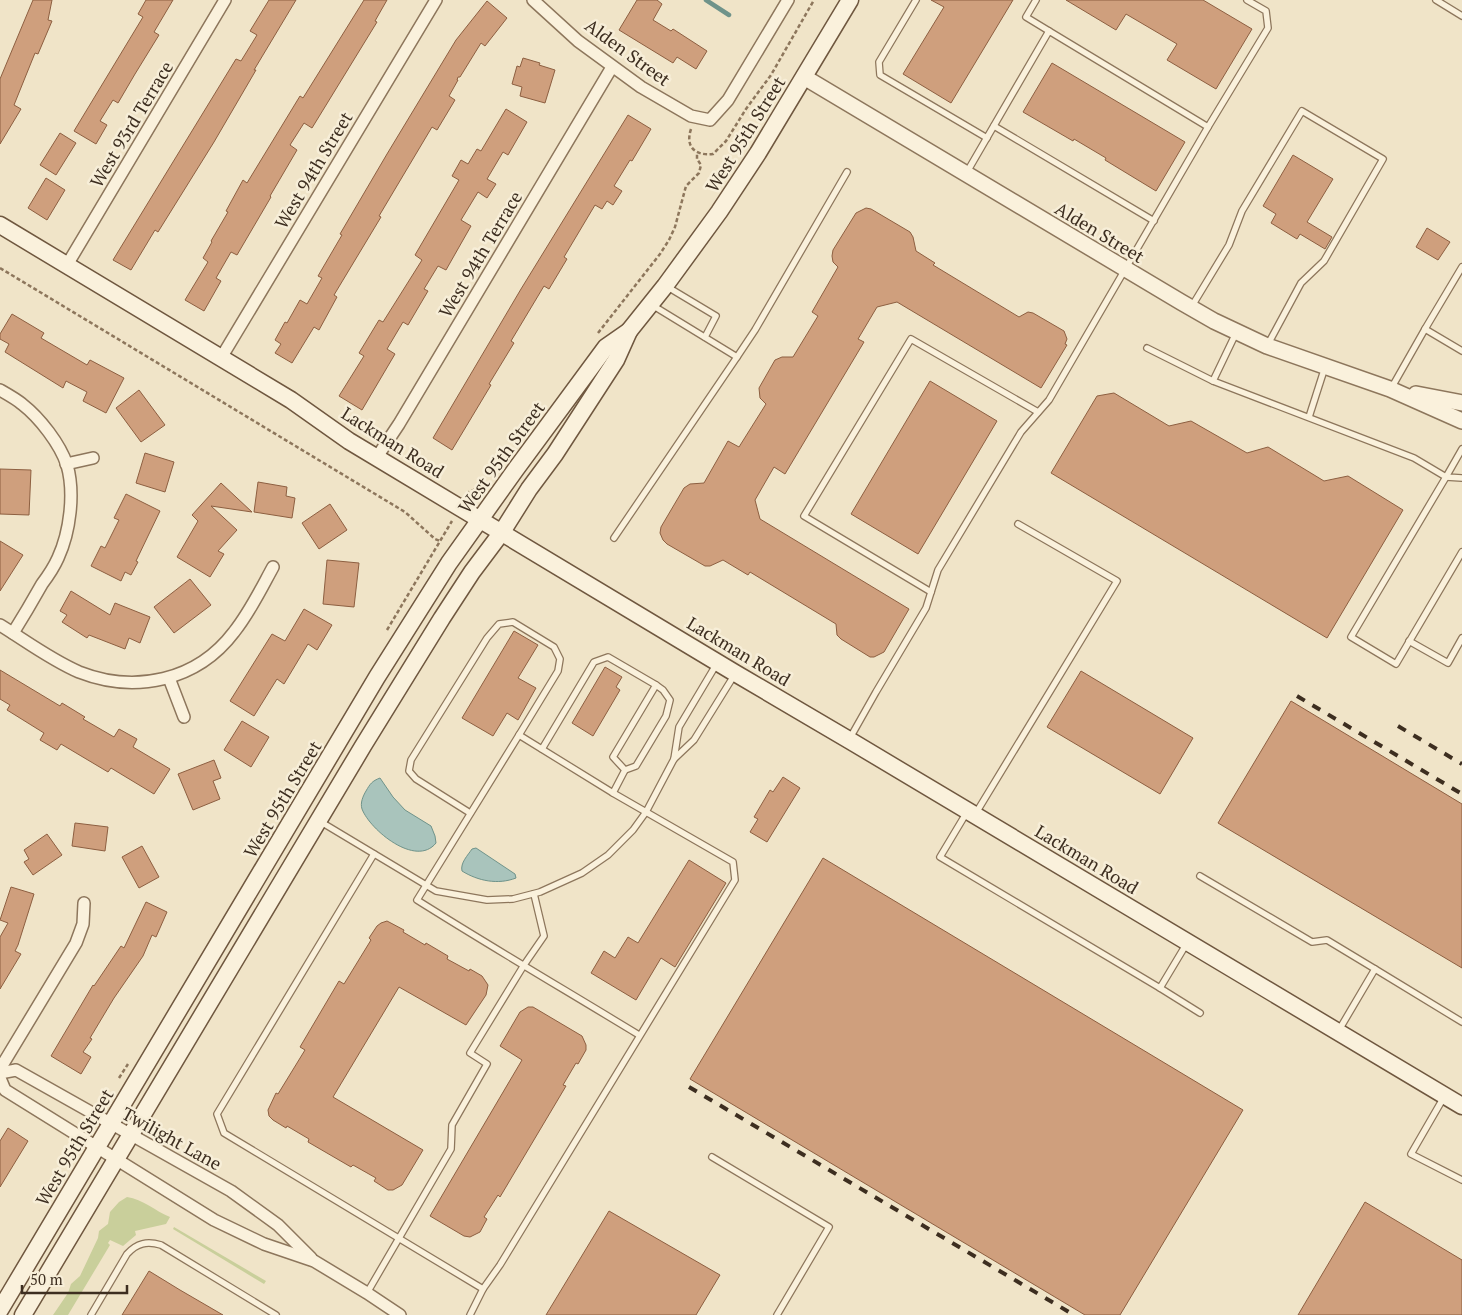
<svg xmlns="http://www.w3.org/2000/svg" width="1462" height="1315" font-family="'PT Serif',serif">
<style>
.green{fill:#c9cf9b}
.water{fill:#a9c4bc;stroke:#6f938a}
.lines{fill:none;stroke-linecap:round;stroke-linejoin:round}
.stream{stroke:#6f938a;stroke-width:4.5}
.building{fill:#cf9f7d;stroke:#8d5f41}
.service-casing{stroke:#8d765c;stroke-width:8}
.minor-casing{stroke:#8d765c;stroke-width:14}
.tertiary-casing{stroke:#8d765c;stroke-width:18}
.secondary-casing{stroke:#6f573f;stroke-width:19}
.path{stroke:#8d765c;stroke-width:2.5;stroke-dasharray:4 2.5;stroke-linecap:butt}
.service{stroke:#faf1dc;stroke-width:5.5}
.minor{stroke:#faf1dc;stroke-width:11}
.tertiary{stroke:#faf1dc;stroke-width:15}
.secondary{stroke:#faf1dc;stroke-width:16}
.rail{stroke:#3d2e20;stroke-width:4;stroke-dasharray:9 9;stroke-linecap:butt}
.labels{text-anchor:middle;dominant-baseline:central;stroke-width:5;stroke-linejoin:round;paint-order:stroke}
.street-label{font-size:18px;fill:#3d2e20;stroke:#f7eed8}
</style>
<rect width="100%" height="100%" fill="#f0e4c8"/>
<!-- green -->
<g class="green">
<path d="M127 1197C143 1199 155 1211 170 1217L166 1224 135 1231 136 1235 123 1246 110 1240 108 1243 110 1245 68 1315H53L68 1293 71 1284 80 1276 98 1238 99 1231 108 1224 110 1212 119 1202Z"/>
<polygon points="174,1227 266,1281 264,1284 173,1229"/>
</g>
<!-- water -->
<g class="water">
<path d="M380 778 393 797 405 810 431 826 435 836 436 843C416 868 370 830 362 809 360 803 363 796 366 791 370 784 372 781 380 778Z"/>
<path d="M476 848 515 874 516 878C498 885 478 881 462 871 460 863 468 855 472 849Z"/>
</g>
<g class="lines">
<!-- stream -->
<polyline class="stream" points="706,0 729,15"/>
</g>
<!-- building -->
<g class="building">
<polygon points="33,0 52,0 48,20 52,21 38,54 35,53 14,105 21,109 0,144 0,79"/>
<polygon points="146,0 173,0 154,32 159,35 135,74 118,103 113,100 100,121 107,125 96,144 74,131 143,17 138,14"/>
<polygon points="269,0 296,0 254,70 256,70 214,142 158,232 155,230 131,270 113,260 236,59 241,61 257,35 250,31"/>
<polygon points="364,0 387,0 375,21 377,22 312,128 304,123 290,145 297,150 270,196 271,197 237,255 231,252 216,278 221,281 204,311 185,300 208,262 203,258 212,242 211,241 228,212 226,211 243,180 247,183 300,96 303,98"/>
<polygon points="637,0 657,0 662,4 653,20 671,31 673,29 707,51 696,69 677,57 673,63 619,30"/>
<polygon points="931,0 1013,0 951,103 903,74 944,7"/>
<polygon points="1066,0 1203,0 1252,29 1216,89 1167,60 1177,44 1126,14 1116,30"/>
<polygon points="487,1 507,18 485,46 481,43 460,77 458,77 457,80 458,80 449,96 455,100 437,130 432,127 379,216 381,217 334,295 337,297 319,330 314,327 292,363 275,353 281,344 275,340 285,322 287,323 300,300 307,304 322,278 318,276 342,235 340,234 387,154 456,40"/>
<polygon points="523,58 540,63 539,65 555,70 545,103 520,96 522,87 512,84 517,66 520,67"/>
<polygon points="1052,63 1185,142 1156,191 1105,160 1106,158 1074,139 1073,141 1023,112"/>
<polygon points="506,109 527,122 508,155 503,152 487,179 496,184 487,198 478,192 461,220 471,226 446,270 438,266 424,289 428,291 408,325 403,322 387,349 395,354 362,410 339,396 364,356 359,353 379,320 383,322 422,260 415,255 459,180 452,176 461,160 468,164 477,149 481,151"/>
<polygon points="628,115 651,129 632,161 630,160 614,186 622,191 613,205 607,201 602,209 595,205 564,257 567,259 549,289 544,286 511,341 514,343 489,384 491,385 452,450 433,438 521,289"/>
<polygon points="60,133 76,143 56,175 40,165"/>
<polygon points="1293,155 1333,179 1307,222 1332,237 1325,249 1300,234 1297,239 1271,223 1276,214 1263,206"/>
<polygon points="46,178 65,190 47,220 28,208"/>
<polygon points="866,208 871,209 910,232 913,237 916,251 935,263 933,265 1019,317 1028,312 1033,313 1064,331 1067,339 1065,344 1067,345 1041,388 897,302 877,307 858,339 864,342 785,474 774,467 755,500 760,519 909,609 884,652 874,657 870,657 841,639 837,635 836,624 750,572 748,575 723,560 710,566 705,566 667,544 663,540 660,533 661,527 684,488 690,484 704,483 728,441 739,447 766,404 760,398 759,388 775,360 782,357 793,357 818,316 812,312 838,267 833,262 832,256 833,250 856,213"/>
<polygon points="1427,228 1450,242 1438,260 1416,247"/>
<polygon points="12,314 44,333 41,338 87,365 90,360 124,378 106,413 83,401 87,392 66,381 63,388 5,352 9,344 0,339 0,334"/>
<polygon points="930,381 997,421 918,554 851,514"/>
<polygon points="139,390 165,425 141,442 116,408"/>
<polygon points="1114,393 1169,426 1191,421 1247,453 1268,447 1324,481 1348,476 1403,510 1327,638 1051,473 1097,396"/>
<polygon points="145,453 174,462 165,492 136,483"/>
<polygon points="0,469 31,470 29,515 0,514"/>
<polygon points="258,482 287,487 286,496 295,498 292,518 254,512"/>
<polygon points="221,483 252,512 211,506 237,530 218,551 224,554 210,577 177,557 198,521 192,515"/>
<polygon points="126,494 160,511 136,561 138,562 131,575 125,572 121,581 91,566 101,546 105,548 119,520 114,518"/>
<polygon points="330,504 347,530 319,549 302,523"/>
<polygon points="0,541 23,555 0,591"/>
<polygon points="327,560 359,563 354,607 323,604"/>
<polygon points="190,579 211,605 174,633 154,607"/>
<polygon points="71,591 110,615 115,603 150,617 140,643 129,638 125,649 89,635 87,638 62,622 67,615 60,611"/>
<polygon points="304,609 332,625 317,650 308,644 284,684 277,679 254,716 230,701 272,634 285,641"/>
<polygon points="514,631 538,645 518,678 536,688 518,720 507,713 493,736 462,718"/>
<polygon points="605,667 622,677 616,687 620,690 593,736 572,723"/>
<polygon points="0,670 60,706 62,703 85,717 83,719 114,737 119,729 137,739 133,747 170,769 154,794 111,768 108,772 61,744 57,750 40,740 44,733 7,710 10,705 0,699"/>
<polygon points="1081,671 1193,738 1160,794 1047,727"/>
<polygon points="1291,701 1462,804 1462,968 1218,823"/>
<polygon points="242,721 269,737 251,767 224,750"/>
<polygon points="214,760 221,778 213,781 220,799 193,810 178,774"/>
<polygon points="783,777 800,788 767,842 750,832 758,819 754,817 770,790 773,792"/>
<polygon points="75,823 108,827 105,851 72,846"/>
<polygon points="47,834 62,855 33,875 24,862 29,859 24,850"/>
<polygon points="142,846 159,877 139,888 122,857"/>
<polygon points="823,858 1243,1110 1120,1315 1085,1315 690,1079"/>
<polygon points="689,860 726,883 675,967 661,958 636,1000 591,973 604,951 615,958 628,937 638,943"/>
<polygon points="11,887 34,894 18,945 15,951 21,954 0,989 0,937 8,923 0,920"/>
<polygon points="146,902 167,912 156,937 152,935 143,956 114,998 90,1038 92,1039 83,1052 91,1057 81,1074 51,1056 93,985 94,986 121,946 124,948"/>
<polygon points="387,921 404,930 403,932 425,945 426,943 448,956 447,959 469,971 470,969 482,976 488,985 486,995 466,1025 399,987 333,1097 423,1150 402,1185 393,1190 388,1190 374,1181 376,1178 353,1165 351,1167 308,1142 309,1139 287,1126 286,1128 273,1120 269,1116 268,1110 276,1093 278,1094 305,1050 300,1047 339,981 344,984 371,940 369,938 377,926 381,923"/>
<polygon points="528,1007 533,1007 582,1036 586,1045 586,1050 578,1064 576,1063 563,1085 566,1086 500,1197 498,1195 484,1217 487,1219 480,1232 470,1237 464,1236 430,1216 522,1060 500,1046 520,1012"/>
<polygon points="8,1128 28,1141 0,1187 0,1141"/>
<polygon points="1365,1202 1462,1260 1462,1315 1298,1315"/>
<polygon points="609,1211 720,1275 696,1315 546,1315"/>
<polygon points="149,1271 180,1290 223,1315 122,1315"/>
</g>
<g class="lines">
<!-- service casing -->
<g class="service-casing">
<g id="service">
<polyline points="916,0 879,62 880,75 987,138"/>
<polyline points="1036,0 1026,17 1049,31"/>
<polyline points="1436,0 1462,16"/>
<polyline points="994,126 1154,221"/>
<polyline points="1208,127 1268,28 1266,11 1247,0"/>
<polyline points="666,286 716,316 705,337"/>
<polyline points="652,305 737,357 755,330 847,172"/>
<polyline points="1192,306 1229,245 1242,211 1302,111 1383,159 1324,261 1301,283 1267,346"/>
<polyline points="1425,329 1462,267"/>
<polyline points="1147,348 1213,381 1414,458 1446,477 1351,637 1396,664 1462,552"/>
<polyline points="1213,381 1236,333"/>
<polyline points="1392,387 1425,329 1462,351"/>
<polyline points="1309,417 1325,367"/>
<polyline points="1462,449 1446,477 1462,478"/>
<polyline points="614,538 737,357"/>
<polyline points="931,592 804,516 911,339 1038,412"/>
<polyline points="1409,641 1448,663 1462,638"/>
<polyline points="850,738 876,692 926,608 938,570 1021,432 1049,400 1208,127 1049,31 967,172"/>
<polyline points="542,749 594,662 608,657 656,685 613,757 625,770 613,793"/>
<polyline points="674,759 679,727 716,665"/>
<polyline points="625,770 636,766 666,716 670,700 663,690 656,685"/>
<polyline points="967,812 940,857 1160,988 1187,943"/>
<polyline points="470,813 416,779 409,771 411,760 487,638 499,624 513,622 554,647 560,659 558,671 519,735"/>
<polyline points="976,813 1117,581 1018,524"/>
<polyline points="321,822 436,891 487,900 513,899 540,892 582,873 608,855 633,830 646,812 674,759 694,740 735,674"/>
<polyline points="374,854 217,1114 224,1133 483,1289 470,1315"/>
<polyline points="1200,876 1312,942 1327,940 1375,969 1339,1030"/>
<polyline points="1375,969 1462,1022"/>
<polyline points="1160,988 1200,1013"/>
<polyline points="1444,1097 1411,1154 1462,1180"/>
<polyline points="712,1157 829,1227 777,1315"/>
<path d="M483 1289 500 1265 735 880 733 862 613 793 519 735 417 900C490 946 565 990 639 1035"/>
<polyline points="367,1293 451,1149 452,1125 487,1064 470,1053 524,965 544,936 534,894"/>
<path d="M91 1315 127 1254C137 1243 147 1241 161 1245L276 1315"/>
</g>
</g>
<!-- minor casing -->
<g class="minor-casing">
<g id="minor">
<polyline points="533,0 578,41 641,87 691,116 710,120 728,100 788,0"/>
<polyline points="67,265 225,0"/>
<polyline points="221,358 436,0"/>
<path d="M0 390C7 394 16 399 22 404 40 418 60 444 67 465 75 493 70 532 58 558 54 567 48 576 42 584 33 600 23 617 13 633"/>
<polyline points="377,457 399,424 612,67"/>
<polyline points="66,464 93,458"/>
<path d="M0 625C26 641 51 660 79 672 135 694 197 681 234 632 250 612 261 589 273 567"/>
<polyline points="169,678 184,717"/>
<polyline points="0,1069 76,943 83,924 84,903"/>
<polyline points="0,1073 16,1070 231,1191 278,1225 311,1258"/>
<polyline points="0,1078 5,1090 214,1220 264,1244 314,1261 367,1293 400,1315"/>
</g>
</g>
<!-- tertiary casing -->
<g class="tertiary-casing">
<g id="tertiary">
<polyline points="804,77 1181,302 1214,321 1267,346 1390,389 1462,421"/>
<polyline points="1416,394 1462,403"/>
</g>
</g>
<!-- secondary casing -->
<g class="secondary-casing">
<g id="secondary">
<polyline points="0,225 291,400 349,441 735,673 849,740 1462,1106"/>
<polyline points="0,1310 377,677 449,563 516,469 606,347 629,331 665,286 719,212 758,153 850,0"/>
<polyline points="23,1315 363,746 442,618 472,572 502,532 529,489 555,454 616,360 629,331"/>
</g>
</g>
<!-- path -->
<g class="path">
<path d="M691 129C685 147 695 156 713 154L726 141 746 109 771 75 814 0"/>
<polyline points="0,268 405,512 435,539 440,541"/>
<polyline points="598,333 660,254 669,240 675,227 686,186 699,173 701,165 697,159 697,153"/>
<polyline points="467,495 469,492 478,488 487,481"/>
<polyline points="387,630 452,521"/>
<polyline points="119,1078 128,1064"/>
<polyline points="48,1198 51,1186 62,1176"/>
</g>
<!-- service -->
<use href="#service" class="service"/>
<!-- minor -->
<use href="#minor" class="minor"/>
<!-- tertiary -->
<use href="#tertiary" class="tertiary"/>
<!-- secondary -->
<use href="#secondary" class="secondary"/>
<!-- rail -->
<g class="rail">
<polyline points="1297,696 1462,794"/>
<polyline points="1398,726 1462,764"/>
<polyline points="689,1087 1074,1315"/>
</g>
</g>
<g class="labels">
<!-- street labels -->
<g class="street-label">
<text transform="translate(628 52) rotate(36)">Alden Street</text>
<text transform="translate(131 124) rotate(-59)">West 93rd Terrace</text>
<text transform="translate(745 134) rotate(-58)">West 95th Street</text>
<text transform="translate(313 170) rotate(-59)">West 94th Street</text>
<text transform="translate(1100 232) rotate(31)">Alden Street</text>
<text transform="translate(480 254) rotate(-59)">West 94th Terrace</text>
<text transform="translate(393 442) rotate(32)">Lackman Road</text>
<text transform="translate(501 457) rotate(-54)">West 95th Street</text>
<text transform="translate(739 651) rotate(31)">Lackman Road</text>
<text transform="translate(282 799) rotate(-59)">West 95th Street</text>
<text transform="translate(1087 859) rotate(31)">Lackman Road</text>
<text transform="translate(172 1138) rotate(29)">Twilight Lane</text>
<text transform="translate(74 1147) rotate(-59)">West 95th Street</text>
</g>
</g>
<!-- scale -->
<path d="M22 1285v8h105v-8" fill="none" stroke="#3d2e20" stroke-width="2.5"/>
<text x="30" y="1285" font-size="15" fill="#3d2e20" stroke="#f7eed8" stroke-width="4" paint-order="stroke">50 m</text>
</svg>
